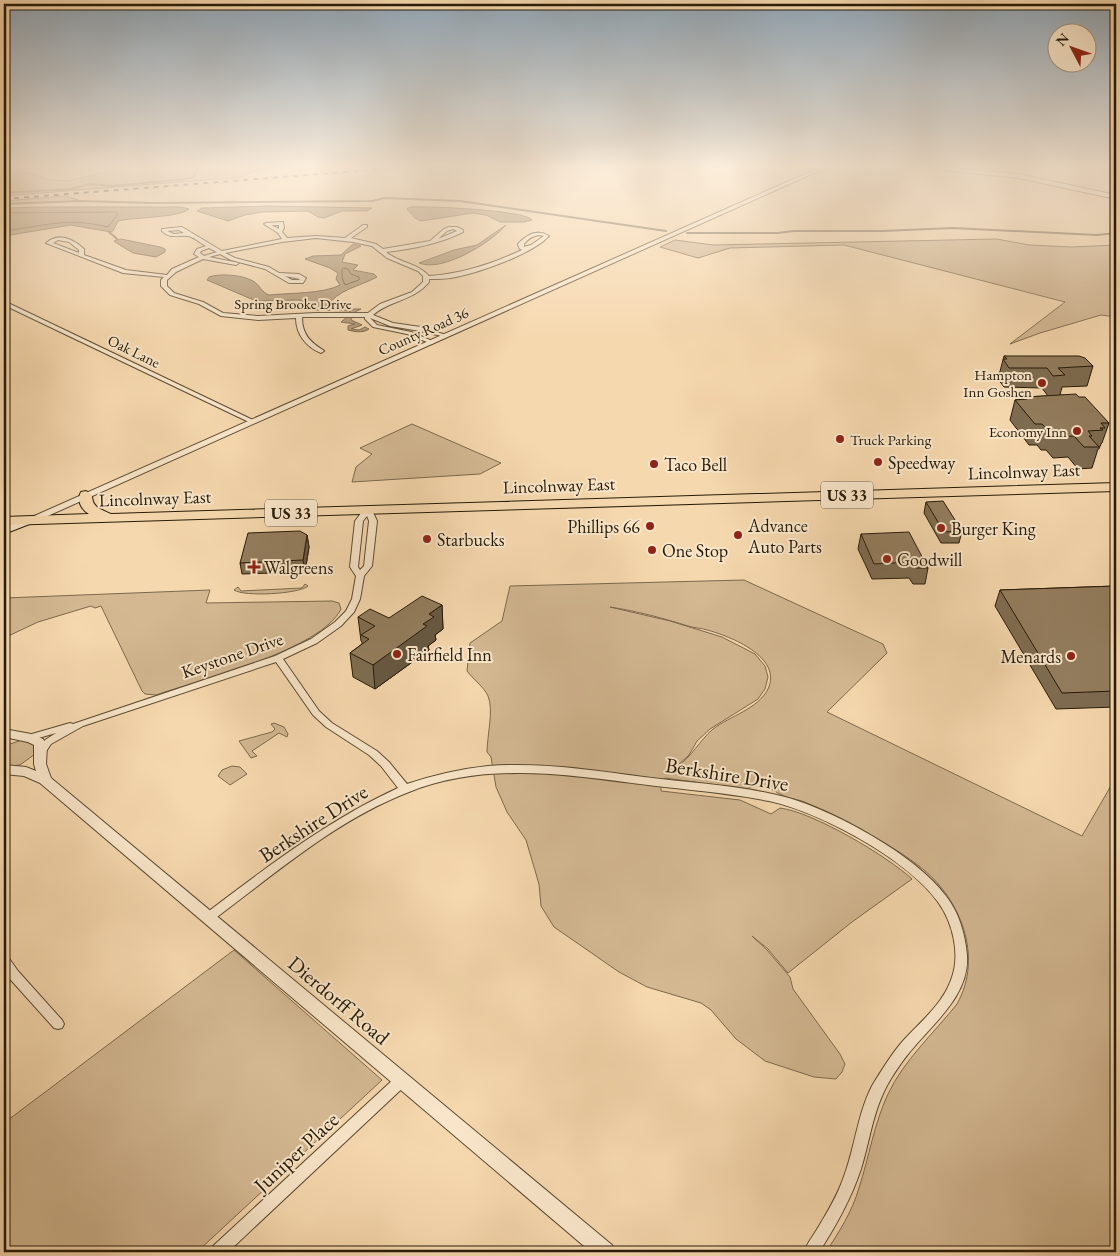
<svg xmlns="http://www.w3.org/2000/svg" width="1120" height="1256" font-family="'EB Garamond',serif">
<style>
.green{fill:#d3b892;stroke:#7d694c;fill-rule:evenodd}
.water{fill:#b09775;stroke:#796549}
.lines{fill:none;stroke-linecap:round;stroke-linejoin:round}
.shore{stroke:#6c583e;stroke-width:1}
.stream{stroke:#796549;stroke-width:2}
.minor-casing{stroke:#5b4a31;stroke-width:2}
.tertiary-casing{stroke:#5b4a31;stroke-width:2}
.secondary-casing{stroke:#271a07;stroke-width:2}
.trunk-casing{stroke:#271a07;stroke-width:2}
.minor{fill:#f9e6ca;fill-rule:evenodd}
.tertiary{fill:#f9e6ca;fill-rule:evenodd}
.secondary{fill:#f9e6ca;fill-rule:evenodd}
.trunk{fill:#f6d8ae;fill-rule:evenodd}
.rail{stroke:#271a07;stroke-width:2;stroke-dasharray:5 5;stroke-linecap:butt}
.wall{fill:#7e6c51;stroke:#271a07}
.shaded-wall{fill:#675842;stroke:#271a07}
.building{fill:#937d5e;stroke:#271a07}
.poi-dot{fill:#8f2418;stroke:#f9e6ca;stroke-width:2}
.labels{text-anchor:middle;dominant-baseline:central;stroke-width:4;stroke-linejoin:round;paint-order:stroke}
.far-street-label{font-size:15px;fill:#271a07;stroke:#f9e6ca}
.far-poi-label{font-size:15px;fill:#271a07;stroke:#f9e6ca;text-anchor:end}
.shield{fill:#f9e6ca;stroke:#665742;stroke-width:1}
.shield-label{font-size:16px;font-weight:bold;fill:#271a07}
.poi-label{font-size:18px;fill:#271a07;stroke:#f9e6ca;text-anchor:start}
.street-label{font-size:18px;fill:#271a07;stroke:#f9e6ca}
.near-street-label{font-size:21px;fill:#271a07;stroke:#f9e6ca}
</style>
<rect width="100%" height="100%" fill="#f6d8ae"/>
<filter id="stains"><feTurbulence type="fractalNoise" baseFrequency=".004" numOctaves="4"/><feColorMatrix values="0 0 0 0 .2 0 0 0 0 .09 0 0 0 0 .02 0 0 0 .5 -.17"/></filter>
<radialGradient id="worn" r=".72"><stop offset=".6" stop-color="#630" stop-opacity="0"/><stop offset="1" stop-color="#630" stop-opacity=".3"/></radialGradient>
<!-- green -->
<g class="green">
<path d="M137 165H306C290 166 254 167 242 177L4 196V172H25L50 180 67 181Z"/>
<polygon points="66,196 81,201 4,204 4,201"/>
<polygon points="997,239 1029,245 1072,247 1116,245 1116,317 1101,315 1040,333 1010,344 1065,302 844,245 730,248 698,258 660,247 675,240 713,245"/>
<polygon points="412,424 501,463 480,474 352,482 356,467 372,454 360,448"/>
<path d="M744 580 883 644 887 653 827 712 1082 836 1116 777V1252H826C839 1232 852 1212 859 1188 869 1157 874 1124 888 1094 904 1060 934 1033 957 1004 984 956 960 897 919 866 897 849 871 835 847 822 832 814 817 807 802 801 795 799 786 798 780 794 773 791 767 784 756 786 752 786 749 789 745 789L665 778 661 783V791L740 800 771 814 780 808C813 812 887 856 912 879L852 922 788 973 768 949 752 936 767 950 790 977 793 989 840 1054 845 1064 842 1072 836 1079 814 1077 765 1061 736 1039 711 1010 701 1003 647 987 619 972 554 927 541 906 539 884 526 840 507 812 496 787 491 757 487 752C487 736 494 710 488 696 484 687 473 679 467 671L470 643 502 621 510 586ZM610 607C636 611 663 618 688 626 694 628 701 628 707 630 730 636 783 657 768 689 758 709 730 716 713 729 699 741 692 757 676 767L689 755 697 741 710 729 758 699 765 689 768 677 765 666 755 654 722 637 670 621Z"/>
<path d="M305 584 308 586C299 594 244 597 234 590L238 587 241 591 302 588Z"/>
<path d="M210 590 206 603 332 601 339 603 341 609C321 650 200 680 156 695L145 694 142 691 101 606 95 608 91 606 38 622 4 638V598Z"/>
<polygon points="274,723 284,727 288,734 287,737 279,733 252,751 257,756 251,758 239,741 272,732 275,729 271,724"/>
<polygon points="22,740 29,741 36,746 35,754 20,765 4,767 4,746"/>
<polygon points="232,766 240,767 247,774 230,785 218,776 222,770"/>
<polygon points="234,950 382,1080 197,1252 4,1252 4,1123"/>
</g>
<!-- water -->
<g class="water">
<polygon points="268,206 372,208 367,211 342,211 324,218 318,217 308,211 263,212 245,215 228,221 197,211 202,208"/>
<path d="M36 207H181L189 209C178 218 135 217 118 221L113 231 111 232 71 225 4 236V208Z"/>
<path d="M410 207C427 206 525 210 532 220L524 222H500L486 215 473 213 421 221 415 218 407 209Z"/>
<path d="M506 225C492 242 442 273 419 263L454 250 477 245Z"/>
<polygon points="121,239 160,247 165,249 165,252 156,257 133,253 115,242 114,241"/>
<path d="M353 244 361 246 345 254 342 262 358 265 353 270 374 274 377 277C361 286 336 290 327 307L332 309H361L355 312 351 320 362 325 351 329 359 330 365 327 369 329C364 333 355 332 348 330V326L355 324 341 322 347 317 350 311 312 310 302 301 298 300 256 301 207 280 209 277C220 273 243 275 253 281 260 285 261 292 269 295 287 293 324 294 340 285L336 279 338 273 330 268 305 259 313 256 341 255Z"/>
</g>
<g class="lines">
<!-- shore -->
<g class="shore">
<path d="M4 213 116 212 118 214 108 227C67 217 44 226 4 231"/>
<polygon points="344,268 348,269 351,274 359,277 359,280 345,285 342,278 342,270"/>
</g>
<!-- stream -->
<g class="stream">
<polyline points="4,193 71,189 90,184 112,186 187,179 193,177 201,165"/>
<polyline points="4,204 81,201 153,203 372,201 385,198 460,201 666,231"/>
<polyline points="109,232 117,239"/>
<polyline points="687,233 777,233 794,231 882,231 953,228 1097,235 1116,233"/>
</g>
<!-- minor casing -->
<g class="minor-casing">
<g id="minor">
<path d="M283 222 284 228 282 232 287 238 316 236 345 238 363 225H367V227L351 238 376 244 383 249 430 241 444 229 449 227H457L463 230V232C439 244 412 249 386 252 399 263 418 263 429 276 462 274 492 264 522 250L519 248 518 244C527 234 538 229 549 236 532 254 481 272 456 277 447 279 438 279 429 279V282C414 301 390 300 373 315L393 323 421 327 446 335V337L420 331 390 326 370 318 377 325 411 332 435 342 432 344 407 334 373 327 365 319V317H302C302 334 310 342 323 350L324 351 321 353C306 347 296 334 296 318L258 320 221 316 199 304 170 295 161 286V280L164 277 123 273 46 243C59 232 73 239 84 249V255L126 270 167 275 172 269 199 257 194 254 197 249 206 246C200 243 193 236 187 236 177 235 170 239 162 231V229L182 227 222 251 282 239 278 233 264 224 266 223ZM271 225H279V229ZM453 229 457 231 438 239 447 231ZM179 230 184 233 174 234 167 231ZM539 235 544 236 531 245 524 247V244C528 239 532 236 539 235ZM316 238 353 242 372 246 387 258 418 271 423 276V282L412 292 380 304 368 313H315L258 316 223 313 203 302 174 293 167 286V280L176 272 203 259 236 265 239 263 209 257 220 254 231 260 265 269 289 283H303L306 278 299 274 279 273 269 267 235 258 225 253 282 242ZM58 240 69 242 79 250V253L53 243ZM209 248 217 252 204 256 200 253 201 251ZM285 276 300 279 299 280H292Z"/>
<polygon points="4,301 255,421 256,422 255,423 251,423 4,305"/>
<path d="M365 508H371L377 521 372 566 364 576 360 599 354 612 341 626 317 643 283 659 319 711 332 723 377 751 389 762 407 784C434 775 460 769 488 766 540 762 593 770 644 777 691 783 739 785 785 797 833 810 916 855 946 896 959 913 965 933 967 955 970 996 932 1024 909 1053 903 1060 897 1069 892 1077 873 1107 871 1137 861 1169 851 1199 836 1226 819 1252H804C807 1243 814 1235 819 1226 828 1211 837 1196 843 1179 855 1149 857 1115 872 1086 881 1071 891 1055 902 1042 919 1023 942 1005 951 980 961 955 953 923 938 902 907 859 820 812 769 801 729 793 688 790 648 785 569 775 486 761 409 792 336 820 275 874 213 920L209 922 205 920 203 917 205 914C267 867 328 820 398 788L381 766 369 755 326 727 313 715 276 662 83 726 51 744 45 753H37L36 751 45 740 56 733 28 741 25 740 23 738 25 736 70 723 73 724 275 656 311 639 335 622 346 611 352 599 356 576 350 567 355 521ZM367 516 369 521 364 566 360 570 358 567 363 521Z"/>
<polygon points="4,955 8,957 18,971 62,1020 64,1024 62,1028 58,1029 54,1028 10,979 4,969"/>
<polygon points="402,1074 407,1076 409,1080 407,1084 228,1252 210,1252 212,1247 397,1076"/>
</g>
</g>
<!-- tertiary casing -->
<g class="tertiary-casing">
<g id="tertiary">
<polygon points="825,165 832,165 32,523 24,523 23,521"/>
<polygon points="914,165 1018,174 1116,195 1116,199 1018,178 916,167"/>
<polygon points="4,729 31,734 43,739 47,746 46,764 51,778 612,1245 614,1252 591,1252 40,783 24,776 4,774 4,765 26,767 36,771 34,764 34,745 28,742 4,737"/>
</g>
</g>
<!-- secondary casing -->
<g class="secondary-casing">
<polygon id="secondary" points="28,518 34,521 32,523 4,534 4,527"/>
</g>
<!-- trunk casing -->
<g class="trunk-casing">
<path id="trunk" d="M1116 483V491L4 525V517L89 514C82 510 76 501 81 492L86 491 92 495C92 508 101 509 111 514Z"/>
</g>
<!-- minor -->
<use href="#minor" class="minor"/>
<!-- tertiary -->
<use href="#tertiary" class="tertiary"/>
<!-- secondary -->
<use href="#secondary" class="secondary"/>
<!-- trunk -->
<use href="#trunk" class="trunk"/>
<!-- rail -->
<polyline class="rail" points="4,199 434,165"/>
</g>
<!-- wall -->
<g class="wall">
<polygon points="1004,356 1093,366 1087,386 1062,387 1060,395 1079,397 1109,423 1102,443 1101,444 1099,449 1098,449 1092,468 1078,469 1068,457 1053,458 1046,450 1041,450 1037,445 1029,445 1010,420 1015,400 1024,399 1025,397 1048,396 1042,388 1004,387 998,379"/>
<polygon points="926,502 962,531 959,543 941,543 924,513"/>
<polygon points="861,534 928,568 925,584 913,584 909,578 872,579 858,549"/>
<polygon points="307,535 309,547 305,572 242,574 240,563"/>
<polygon points="1116,586 1116,707 1056,709 995,606 1000,590"/>
<polygon points="442,605 443,629 435,635 436,640 428,646 429,650 375,689 353,677 350,653 362,644 362,642 361,641 358,617 389,618"/>
</g>
<!-- shaded-wall -->
<g class="shaded-wall">
<polygon points="307,535 309,547 305,572 303,560"/>
<polygon points="442,605 443,629 435,635 436,640 428,646 429,650 375,689 373,665 423,624 429,614"/>
</g>
<!-- building -->
<g class="building">
<polygon points="1004,356 1079,356 1085,358 1093,366 1058,368 1065,375 1053,376 1047,368 1009,368 1003,359 1007,359"/>
<polygon points="1076,394 1079,397 1085,397 1109,423 1101,423 1105,428 1100,428 1103,430 1088,431 1092,436 1089,436 1099,447 1084,447 1074,436 1058,437 1052,429 1047,429 1042,424 1035,424 1015,400 1027,399 1025,397"/>
<polygon points="943,501 962,531 944,532 926,502"/>
<polygon points="300,531 307,535 303,560 240,563 248,533"/>
<polygon points="909,532 928,568 916,568 913,562 874,564 861,534"/>
<polygon points="1116,586 1116,691 1062,693 1000,590"/>
<polygon points="422,596 442,605 429,614 434,617 423,624 427,626 373,665 350,653 369,639 361,635 375,626 358,617 370,609 389,618"/>
</g>
<!-- sky -->
<linearGradient id="sky" x2="0" y2="1"><stop stop-color="#91a8ba"/><stop offset="0.49" stop-color="#fbeddb"/><stop offset="1" stop-color="#fbeddb" stop-opacity="0"/></linearGradient>
<rect width="1120" height="340" fill="url(#sky)"/>
<!-- markers -->
<g class="poi-dot">
<circle cx="1042" cy="383" r="5"/>
<circle cx="1077" cy="431" r="5"/>
<circle cx="840" cy="439" r="5"/>
<circle cx="878" cy="462" r="5"/>
<circle cx="654" cy="464" r="5"/>
<circle cx="650" cy="526" r="5"/>
<circle cx="941" cy="528" r="5"/>
<circle cx="738" cy="535" r="5"/>
<circle cx="427" cy="539" r="5"/>
<circle cx="652" cy="550" r="5"/>
<circle cx="887" cy="559" r="5"/>
<path d="M251.5 559.5h5v5h5v5h-5v5h-5v-5h-5v-5h5z"/>
<circle cx="397" cy="654" r="5"/>
<circle cx="1071" cy="656" r="5"/>
</g>
<g class="labels">
<!-- far-street labels -->
<g class="far-street-label">
<text x="293" y="303">Spring Brooke Drive</text>
<text transform="translate(423 331) rotate(-24)">County Road 36</text>
<text transform="translate(134 351) rotate(26)">Oak Lane</text>
</g>
<!-- far-poi labels -->
<g class="far-poi-label">
<text x="1032" y="374">Hampton<tspan x="1032" dy="17">Inn Goshen</tspan></text>
<text x="1067" y="431">Economy Inn</text>
<text x="850" y="439" text-anchor="start">Truck Parking</text>
</g>
<!-- shield labels -->
<g class="shield">
<rect x="821" y="481.5" width="52" height="27" rx="4"/>
<rect x="265" y="499.5" width="52" height="27" rx="4"/>
</g>
<g class="shield-label">
<text x="847" y="495">US 33</text>
<text x="291" y="513">US 33</text>
</g>
<!-- poi labels -->
<g class="poi-label">
<text x="888" y="462">Speedway</text>
<text x="664" y="464">Taco Bell</text>
<text x="748" y="525">Advance<tspan x="748" dy="21">Auto Parts</tspan></text>
<text x="640" y="526" text-anchor="end">Phillips 66</text>
<text x="951" y="528">Burger King</text>
<text x="437" y="539">Starbucks</text>
<text x="662" y="550">One Stop</text>
<text x="897" y="559">Goodwill</text>
<text x="264" y="567">Walgreens</text>
<text x="407" y="654">Fairfield Inn</text>
<text x="1061" y="656" text-anchor="end">Menards</text>
</g>
<!-- street labels -->
<g class="street-label">
<text transform="translate(1024 471) rotate(-2)">Lincolnway East</text>
<text transform="translate(559 485) rotate(-2)">Lincolnway East</text>
<text transform="translate(155 498) rotate(-2)">Lincolnway East</text>
<text transform="translate(232 655) rotate(-19)">Keystone Drive</text>
</g>
<!-- near-street labels -->
<g class="near-street-label">
<text transform="translate(727 774) rotate(9)">Berkshire Drive</text>
<text transform="translate(313 823) rotate(-33)">Berkshire Drive</text>
<text transform="translate(339 1000) rotate(40)">Dierdorff Road</text>
<text transform="translate(296 1152) rotate(-43)">Juniper Place</text>
</g>
</g>
<!-- margin -->
<rect width="1120" height="1256" fill="none" stroke="#f6d8ae" stroke-width="20"/>
<rect x="5" y="5" width="1110" height="1246" fill="none" stroke="#271a07" stroke-width="2.5"/>
<rect x="10" y="10" width="1100" height="1236" fill="none" stroke="#271a07"/>
<!-- north arrow -->
<g transform="translate(1072 48) rotate(311)"><circle r="24" fill="#f9e6ca" stroke="#a5947c"/>
<path d="M0-4L9 19L0 12L-9 19Z" fill="#8f2418"/>
<text y="-8" font-size="14" font-weight="bold" text-anchor="middle" fill="#271a07">N</text>
</g>
<rect width="100%" height="100%" filter="url(#stains)"/>
<rect width="100%" height="100%" fill="url(#worn)"/>
</svg>
